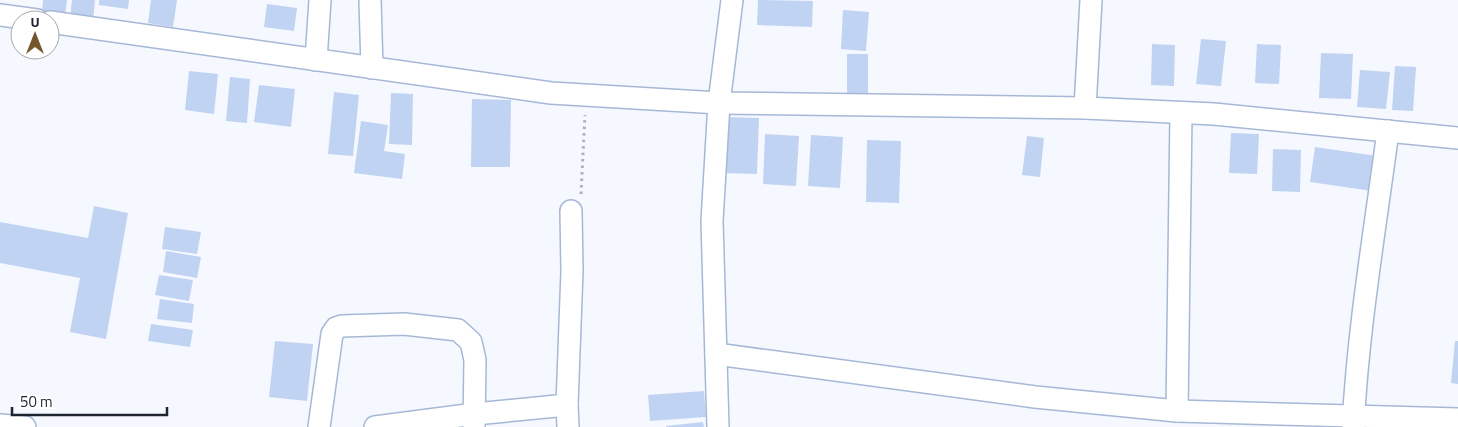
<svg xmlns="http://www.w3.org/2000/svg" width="1458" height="427" font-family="'Titillium Web',sans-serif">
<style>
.building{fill:#c1d3f2}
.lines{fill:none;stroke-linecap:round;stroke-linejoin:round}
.street-casing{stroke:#a6b8d6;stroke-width:24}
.path{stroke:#adb1ba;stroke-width:3;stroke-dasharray:2.5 4;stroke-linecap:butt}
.street{stroke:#fff;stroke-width:21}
</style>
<rect width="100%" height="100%" fill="#f5f8ff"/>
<!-- building -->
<g class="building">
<polygon points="43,0 67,0 65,16 42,13"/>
<polygon points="72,0 95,0 93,21 70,18"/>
<polygon points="99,0 129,0 128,9 99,5"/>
<polygon points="151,0 177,0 173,27 148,23"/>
<polygon points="758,0 813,1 812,27 757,25"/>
<polygon points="267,4 297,8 294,31 264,27"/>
<polygon points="843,10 869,12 866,51 841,49"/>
<polygon points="1201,39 1226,41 1221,86 1196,84"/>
<polygon points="1152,44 1175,45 1174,86 1151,85"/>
<polygon points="1257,44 1281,45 1279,84 1255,83"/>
<polygon points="1321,53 1353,54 1351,99 1319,98"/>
<rect x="847" y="54" width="21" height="40"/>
<polygon points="1395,66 1416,67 1413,111 1392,110"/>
<polygon points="1360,70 1390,72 1386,109 1357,107"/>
<polygon points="189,71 218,74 214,114 185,110"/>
<polygon points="230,77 250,79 247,123 226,121"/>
<polygon points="259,85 295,89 291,127 254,122"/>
<polygon points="334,92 359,95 353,156 328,154"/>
<polygon points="391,93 413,94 412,145 389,144"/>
<polygon points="472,99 511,100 510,167 471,167"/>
<polygon points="724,117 759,118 757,174 723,173"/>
<polygon points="361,121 388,125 384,151 405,154 402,179 354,173"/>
<polygon points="1231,133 1259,134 1257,174 1229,173"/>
<polygon points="765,134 799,136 796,186 763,184"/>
<polygon points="811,135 843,137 840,188 808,186"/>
<polygon points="1027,136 1044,138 1040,177 1022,175"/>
<polygon points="867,140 901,141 899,203 866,202"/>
<polygon points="1315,147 1377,156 1372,191 1310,182"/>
<polygon points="1273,149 1301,150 1300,192 1272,191"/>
<polygon points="94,206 128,213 106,339 70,332 80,278 0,263 0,222 88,238"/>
<polygon points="165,227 201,232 197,254 162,249"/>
<polygon points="166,251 201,257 197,278 163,272"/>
<polygon points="159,275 193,280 189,301 155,295"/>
<polygon points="160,299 194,304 192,323 157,319"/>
<polygon points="151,324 193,330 190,347 148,341"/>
<polygon points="275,341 313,344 307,401 269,397"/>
<polygon points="1455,341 1458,341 1458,384 1451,383"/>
<polygon points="704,391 706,417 650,421 648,395"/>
<polygon points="703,422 704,427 666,427 666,426"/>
</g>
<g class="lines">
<!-- street casing -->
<g class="street-casing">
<g id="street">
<polyline points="370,0 372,68"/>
<polyline points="0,15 37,20"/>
<polyline points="50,22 551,93 719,103 1085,108 1214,114 1458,138"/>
<polyline points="316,60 320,0"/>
<polyline points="1085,108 1091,0"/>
<polyline points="716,354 1035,397 1177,411 1458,419"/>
<polyline points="567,405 568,427"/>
<polyline points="1177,411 1181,113"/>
<polyline points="0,425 25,427"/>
<polyline points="319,427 332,334 336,328 342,326 404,324 458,330 471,342 475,360 474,427"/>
<polyline points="375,427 475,414 567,405 572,271 571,211"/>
<polyline points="718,427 712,221 719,103 732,0"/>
<path d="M1353 427C1358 328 1375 230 1388 131"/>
</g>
</g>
<!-- path -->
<polyline class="path" points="581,194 585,115"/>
<!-- street -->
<use href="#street" class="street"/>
</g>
<!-- north arrow -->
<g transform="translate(35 35)"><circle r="24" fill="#ffffff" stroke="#a5a8ac"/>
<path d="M0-4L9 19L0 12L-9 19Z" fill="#75552b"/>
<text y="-8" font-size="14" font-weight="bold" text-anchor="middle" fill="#1e2530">U</text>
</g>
<!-- scale -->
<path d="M12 407v8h155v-8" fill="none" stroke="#1e2530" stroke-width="2.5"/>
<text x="20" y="407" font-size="15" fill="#1e2530" stroke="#ffffff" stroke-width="4" paint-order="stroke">50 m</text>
</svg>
